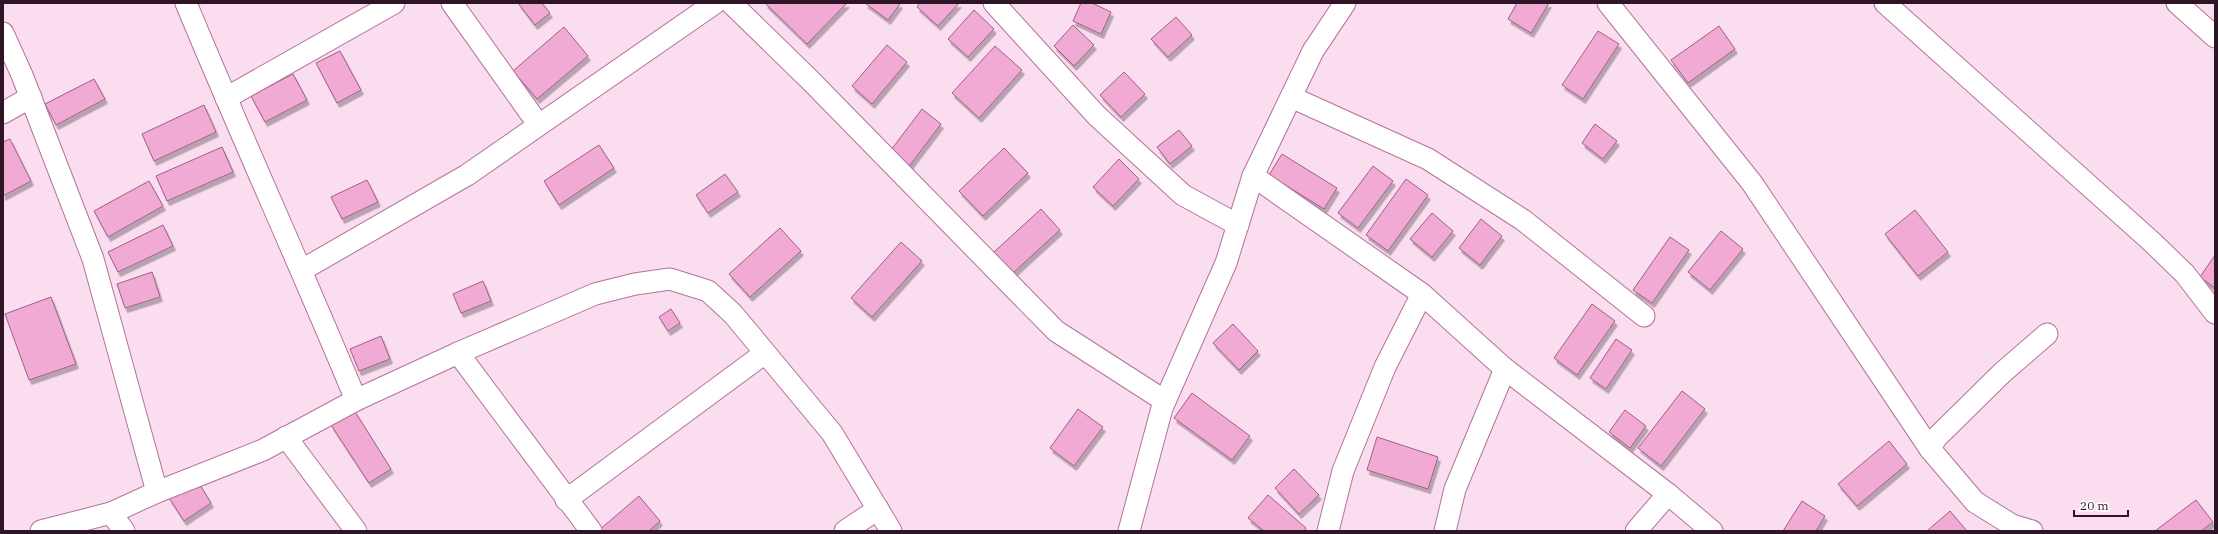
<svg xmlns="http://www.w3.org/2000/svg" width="2218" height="534" font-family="'IBM Plex Serif',serif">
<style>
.building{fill:#f0aad4;stroke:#9e5f86;filter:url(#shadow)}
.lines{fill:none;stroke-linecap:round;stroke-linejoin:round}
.minor-casing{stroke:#b5739b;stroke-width:23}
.minor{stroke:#fff;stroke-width:21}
</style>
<defs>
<filter id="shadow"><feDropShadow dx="2.5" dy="4.5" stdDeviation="0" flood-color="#0004"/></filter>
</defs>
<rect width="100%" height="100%" fill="#faddee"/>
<!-- building -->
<g class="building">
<polygon points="518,3 542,3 550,13 535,25"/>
<polygon points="765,3 847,3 807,44"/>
<polygon points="865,3 899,3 900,4 888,20"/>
<polygon points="920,3 959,3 938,26 917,7"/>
<polygon points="1081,3 1092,3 1111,12 1101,34 1073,21"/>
<polygon points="1517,3 1549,3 1531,33 1508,19"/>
<polygon points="974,10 994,29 968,57 948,39"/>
<polygon points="1176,17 1192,35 1168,57 1151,39"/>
<polygon points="1073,25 1094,45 1074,66 1054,46"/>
<polygon points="1719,26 1735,49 1688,83 1671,60"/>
<polygon points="564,27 588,56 537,99 513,71"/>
<polygon points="1598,31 1619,44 1583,99 1562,85"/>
<polygon points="887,45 907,62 872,104 852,86"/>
<polygon points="995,46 1022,70 979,118 952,93"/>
<polygon points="340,51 361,90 337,103 316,63"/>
<polygon points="1124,72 1145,94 1121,117 1100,95"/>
<polygon points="293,74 307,100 265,122 251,96"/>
<polygon points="94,79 105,99 56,125 45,104"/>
<polygon points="204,105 216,132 154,161 142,134"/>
<polygon points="922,109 941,124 907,169 888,154"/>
<polygon points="1595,124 1617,141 1603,159 1582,143"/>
<polygon points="1179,130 1192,146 1170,164 1157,147"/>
<polygon points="10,139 31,181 3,196 3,142"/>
<polygon points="599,145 614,168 559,205 544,181"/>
<polygon points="222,147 233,172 167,201 156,176"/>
<polygon points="1004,148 1028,173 983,216 959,191"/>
<polygon points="1282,154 1337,188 1324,209 1269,175"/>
<polygon points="1119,159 1139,179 1113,206 1093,187"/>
<polygon points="1373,166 1393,181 1358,228 1338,213"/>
<polygon points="725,174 738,192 708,213 696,195"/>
<polygon points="1406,179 1428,195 1388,251 1366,235"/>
<polygon points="367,180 378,202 342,219 331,197"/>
<polygon points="149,181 163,206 108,237 94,211"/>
<polygon points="1041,209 1060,230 1013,273 994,252"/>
<polygon points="1915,210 1948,252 1918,276 1885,234"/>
<polygon points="1432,213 1453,231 1432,257 1410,239"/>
<polygon points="1481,219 1502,236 1480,265 1459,248"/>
<polygon points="163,225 173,246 118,272 108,252"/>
<polygon points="780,228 801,251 750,297 729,274"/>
<polygon points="1721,231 1743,249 1710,290 1688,272"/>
<polygon points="1670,237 1689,250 1652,303 1633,290"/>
<polygon points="901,242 922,261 872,317 851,298"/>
<polygon points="2215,255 2215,288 2200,277"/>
<polygon points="152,272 160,297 125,308 117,284"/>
<polygon points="483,281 491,301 461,313 453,294"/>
<polygon points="51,297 76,364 29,380 5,314"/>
<polygon points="1592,304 1615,321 1577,375 1554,358"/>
<polygon points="671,309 680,323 668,331 659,317"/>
<polygon points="1233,324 1258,351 1239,370 1213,343"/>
<polygon points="381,336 390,359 359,371 350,349"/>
<polygon points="1616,339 1632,350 1606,389 1590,378"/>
<polygon points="1682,391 1705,409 1661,466 1638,448"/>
<polygon points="1192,393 1250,436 1232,460 1174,418"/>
<polygon points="1078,409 1103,427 1074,466 1050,448"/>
<polygon points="354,410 391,469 369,483 331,425"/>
<polygon points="1625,410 1646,426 1630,448 1609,432"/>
<polygon points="1377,437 1438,457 1428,489 1367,470"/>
<polygon points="1889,441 1907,464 1857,506 1838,484"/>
<polygon points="1294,469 1319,495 1299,514 1275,488"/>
<polygon points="197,480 211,503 184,521 169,498"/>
<polygon points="1268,495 1306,528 1304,531 1264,531 1248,518"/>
<polygon points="639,496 660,521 649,531 598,531"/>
<polygon points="2196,500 2213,522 2201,531 2155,531"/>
<polygon points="1802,501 1825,516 1816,531 1783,531"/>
<polygon points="1950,511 1967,531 1927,531"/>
</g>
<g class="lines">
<!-- minor casing -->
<g class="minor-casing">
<g id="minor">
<path d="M186 3C241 136 301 267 356 400"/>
<polyline points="452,3 538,124"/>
<polyline points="731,3 810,80 1056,331 1165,401"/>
<polyline points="994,3 1097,116 1183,195 1238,225"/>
<polyline points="1608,3 1752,183 1930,449 1975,502 2012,525 2032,531"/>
<polyline points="1885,3 2152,242 2185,274 2215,313"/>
<polyline points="2177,3 2215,37"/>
<polyline points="3,33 22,75 93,259 157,492"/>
<polyline points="1291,97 1428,159 1523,220 1644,316"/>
<polyline points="226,98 394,3"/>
<polyline points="3,113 31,97"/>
<polyline points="1253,176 1422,294 1505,369 1668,494 1712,531"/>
<polyline points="302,270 467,175 715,3"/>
<polyline points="458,353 591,531"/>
<polyline points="286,437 356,531"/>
<polyline points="1930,449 1936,438 2002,373 2047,334"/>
<polyline points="566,500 765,353"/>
<polyline points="111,513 124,531"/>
<polyline points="41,531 111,513 157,492 263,450 356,400 458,353 595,294 635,284 670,279 708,291 733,314 832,433 891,531"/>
<polyline points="845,531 878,509"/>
<polyline points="1129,531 1162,408 1226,263 1253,176 1313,51 1345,3"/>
<polyline points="1328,531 1343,471 1385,367 1422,294"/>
<polyline points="1445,531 1455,489 1505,369"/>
<polyline points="1636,531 1668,494"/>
</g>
</g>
<!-- minor -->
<use href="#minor" class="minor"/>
</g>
<!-- border -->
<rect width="2218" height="534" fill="none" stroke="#2f1626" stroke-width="8"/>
<!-- scale -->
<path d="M2074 510v6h54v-6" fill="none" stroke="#2f1626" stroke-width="2"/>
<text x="2080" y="510" font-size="12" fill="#2f1626" stroke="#ffffff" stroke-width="3" paint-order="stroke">20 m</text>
</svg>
